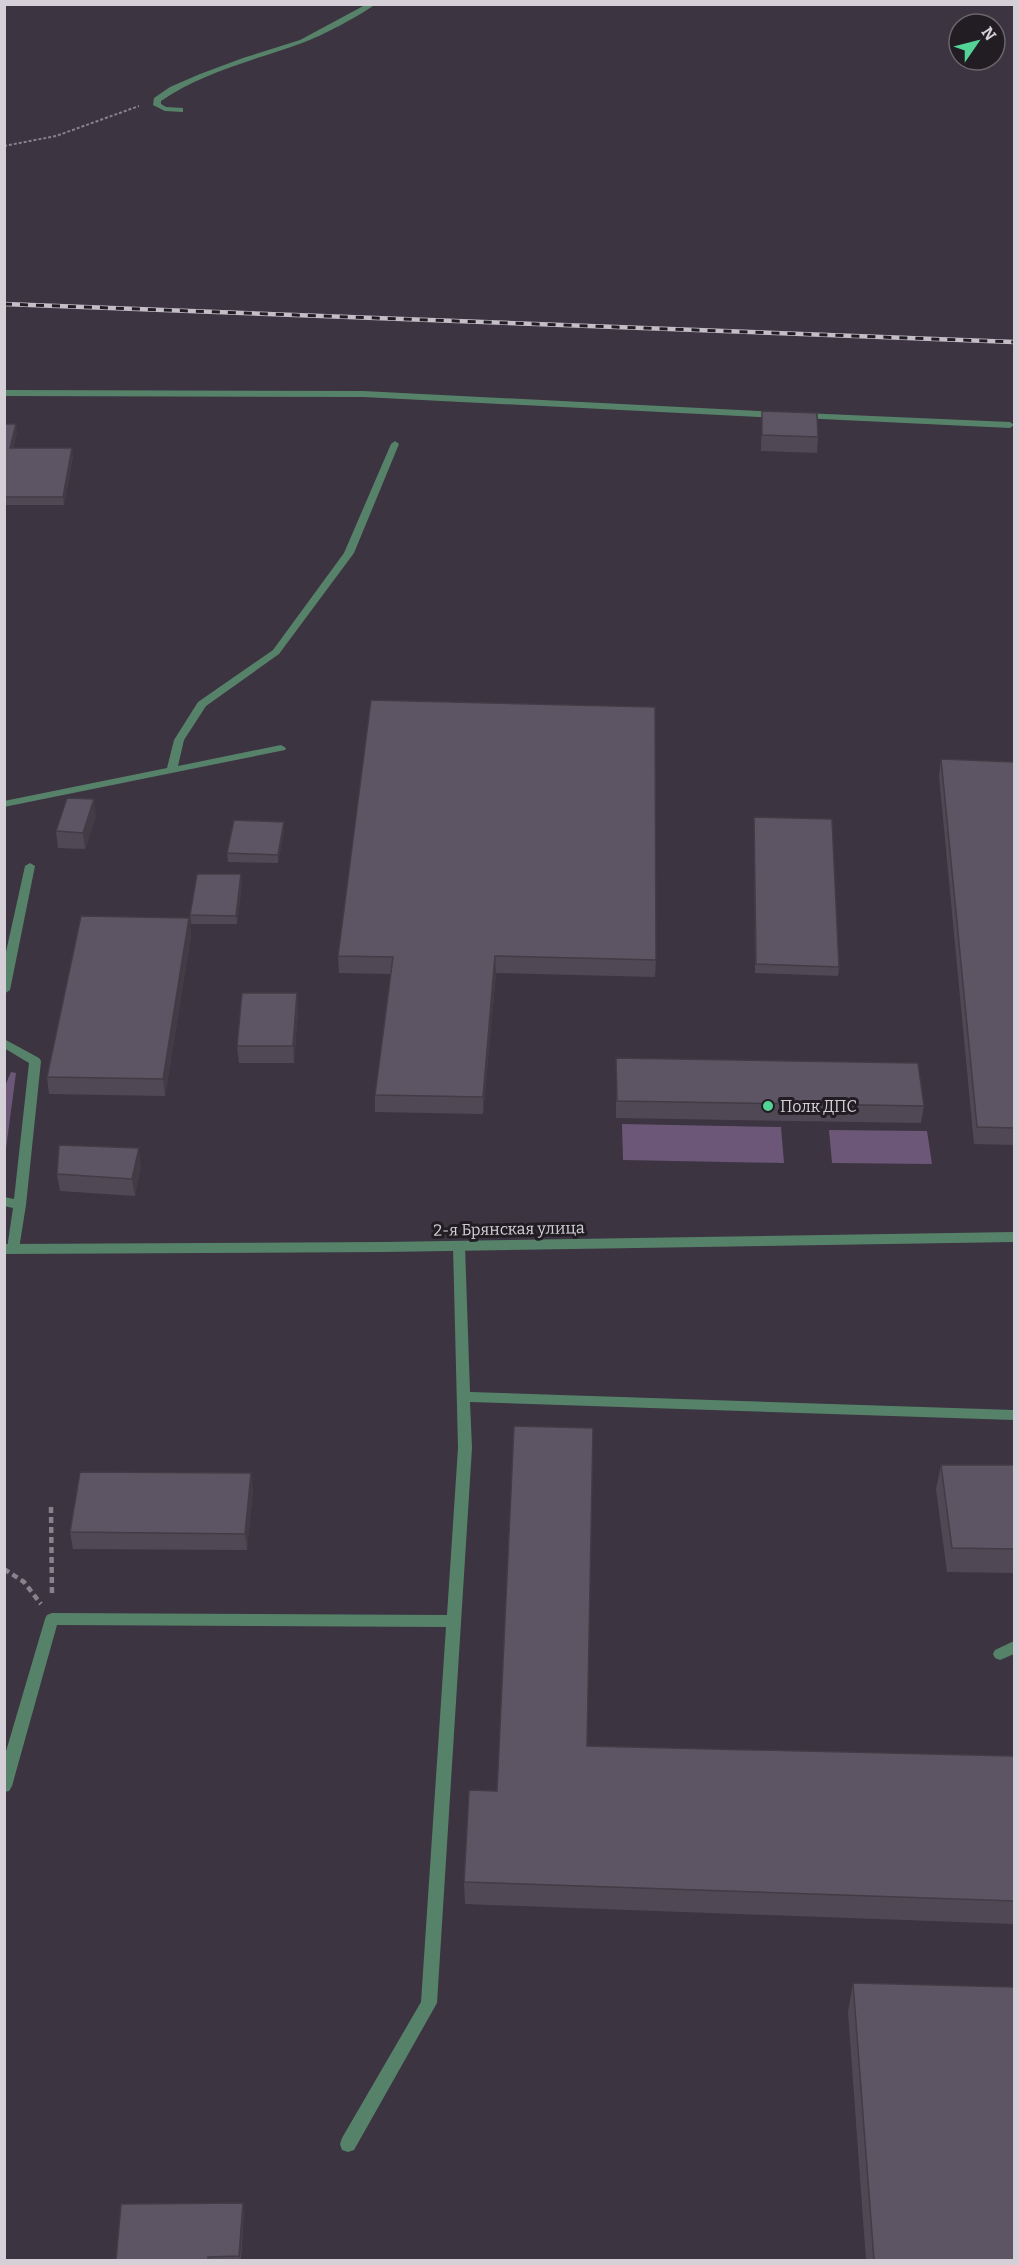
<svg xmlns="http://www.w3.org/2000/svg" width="1019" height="2265" font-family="Bitter,serif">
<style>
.green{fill:#6c5778}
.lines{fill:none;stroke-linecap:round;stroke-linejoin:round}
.path-far1{stroke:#88828c;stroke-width:2;stroke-dasharray:3 2;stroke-linecap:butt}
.path{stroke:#88828c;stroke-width:4.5;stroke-dasharray:6 4;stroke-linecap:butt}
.service{fill:#57826a;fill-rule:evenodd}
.minor{fill:#57826a;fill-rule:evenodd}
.rail-casing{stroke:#c3bec7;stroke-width:4.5}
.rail{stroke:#211d23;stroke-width:3;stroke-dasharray:8;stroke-linecap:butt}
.wall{fill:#504955}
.shaded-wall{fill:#413c45}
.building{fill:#5d5563;stroke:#413c45;stroke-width:1.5}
.poi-dot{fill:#53d396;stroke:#211d23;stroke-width:2}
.labels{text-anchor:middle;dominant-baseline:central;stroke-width:6;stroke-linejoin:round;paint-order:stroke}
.poi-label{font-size:16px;fill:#d5d0d8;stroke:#211d23;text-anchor:start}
.street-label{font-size:16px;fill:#d5d0d8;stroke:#211d23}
</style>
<rect width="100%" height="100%" fill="#3c3441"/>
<!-- green -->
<g class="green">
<polygon points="11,1072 16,1073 5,1156 5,1086"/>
<polygon points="622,1124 781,1127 784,1163 623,1160"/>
<polygon points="829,1130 927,1131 932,1164 832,1163"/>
</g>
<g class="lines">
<!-- path-far1 -->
<polyline class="path-far1" points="4,146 56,136 139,106"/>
<!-- path -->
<g class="path">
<polyline points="51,1507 52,1597"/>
<polyline points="4,1569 24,1582 41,1604"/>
</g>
<!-- service -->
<g class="service">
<path d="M367 4H376C359 16 322 36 302 43 255 60 203 72 161 101V104L166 107 183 108V112L165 111 153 105 154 98 170 87 200 74 243 58 300 40Z"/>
<polygon points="4,390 363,391 777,412 781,415 777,418 363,397 4,396"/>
<polygon points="803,413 1010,422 1014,425 1010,428 800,418 799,416"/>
<polygon points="395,441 399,444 354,553 279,654 206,706 184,740 178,766 281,745 286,748 285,750 4,807 4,801 167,768 174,740 198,702 273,650 344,553 391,444"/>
<polygon points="30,863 35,866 10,990 4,994 4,961 25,866"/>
<polygon points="4,1039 39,1058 41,1061 26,1205 19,1249 17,1252 9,1252 7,1249 13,1208 4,1206 4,1197 14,1199 29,1063 4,1048"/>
<polygon points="459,1241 463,1243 465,1246 470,1392 1014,1410 1014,1420 470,1402 472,1448 437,2003 354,2150 348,2152 342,2150 340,2144 342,2138 421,2002 446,1627 57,1625 12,1786 9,1791 4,1792 4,1758 45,1619 47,1615 52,1613 447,1615 458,1448 453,1246 455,1243"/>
<polygon points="1014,1641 1014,1654 1000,1660 995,1658 993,1654 995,1650"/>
</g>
<!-- minor -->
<polygon class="minor" points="1014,1232 1014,1242 384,1252 4,1254 4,1244 384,1242"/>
<!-- rail casing -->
<g class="rail-casing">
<polyline id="rail" points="4,304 1014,342"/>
</g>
<!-- rail -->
<use href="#rail" class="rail"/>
</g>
<!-- wall -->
<g class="wall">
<polygon points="762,411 818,437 817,453 761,451"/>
<polygon points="4,424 17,432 13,448 73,456 64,505 4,505"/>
<polygon points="371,700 656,960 655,977 496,973 483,1114 375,1112 375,1095 391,974 339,973 338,956"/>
<polygon points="941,759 1014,762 1014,1145 974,1144 939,776"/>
<polygon points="96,816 85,849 58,848 56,831"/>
<polygon points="754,817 839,967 838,976 755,973"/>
<polygon points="284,830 278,863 228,862 227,853"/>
<polygon points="242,883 237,924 191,924 190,915"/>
<polygon points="189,918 191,935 165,1096 49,1094 47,1077"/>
<polygon points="298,1010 294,1063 239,1063 237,1046"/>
<polygon points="616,1058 924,1106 921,1123 616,1118"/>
<polygon points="141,1165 135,1196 60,1191 57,1174"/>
<polygon points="941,1465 1014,1465 1014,1573 947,1572 936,1489"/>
<polygon points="251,1473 253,1490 247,1550 73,1549 70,1532"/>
<polygon points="587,1746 1014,1756 1014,1924 465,1904 464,1882 497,1791"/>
<polygon points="853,1983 1014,2260 866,2260 848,2012"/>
<polygon points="243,2203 244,2210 241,2260 116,2260"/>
</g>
<!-- shaded-wall -->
<g class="shaded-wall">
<polygon points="16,424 17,432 11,456 10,448"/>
<polygon points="72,448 73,456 64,505 63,497"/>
<polygon points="94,799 96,816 85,849 83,833"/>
<polygon points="284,822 284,830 278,863 278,855"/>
<polygon points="241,874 242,883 237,924 236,916"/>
<polygon points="189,918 191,935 165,1096 163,1079"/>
<polygon points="495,956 496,973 483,1114 483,1097"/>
<polygon points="297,993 298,1010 294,1063 293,1046"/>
<polygon points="139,1148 141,1165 135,1196 132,1179"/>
<polygon points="251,1473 253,1490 247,1550 245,1534"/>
<polygon points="243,2203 244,2210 240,2260 239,2256"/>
</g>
<!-- building -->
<g class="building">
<polygon points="762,411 817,413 818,437 762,435"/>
<polygon points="4,424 16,424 10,448 72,448 63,497 4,497"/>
<polygon points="371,700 655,707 656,960 495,956 483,1097 375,1095 393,957 338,956"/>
<polygon points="941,759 1014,762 1014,1128 977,1127"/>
<polygon points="67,798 94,799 83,833 56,831"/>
<polygon points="754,817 832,819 839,967 756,964"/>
<polygon points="234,820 284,822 278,855 227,853"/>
<polygon points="197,874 241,874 236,916 190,915"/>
<polygon points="81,916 189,918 163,1079 47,1077"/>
<polygon points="242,993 297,993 293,1046 237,1046"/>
<polygon points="616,1058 918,1063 924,1106 617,1101"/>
<polygon points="59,1145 139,1148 132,1179 57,1174"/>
<polygon points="514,1426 593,1428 587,1746 1014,1756 1014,1901 464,1882 469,1790 497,1791"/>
<polygon points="941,1465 1014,1465 1014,1549 952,1548"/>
<polygon points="80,1472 251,1473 245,1534 70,1532"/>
<polygon points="853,1983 1014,1987 1014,2260 874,2260"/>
<polygon points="243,2203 239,2256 208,2257 208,2260 116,2260 121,2204"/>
</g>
<!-- markers -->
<circle class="poi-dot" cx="768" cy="1106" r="6"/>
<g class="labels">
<!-- poi labels -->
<g class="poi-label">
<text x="780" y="1106">Полк ДПС</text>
</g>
<!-- street labels -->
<g class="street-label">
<text transform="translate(509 1229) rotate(-1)">2-я Брянская улица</text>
</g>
</g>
<!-- border -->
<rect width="1019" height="2265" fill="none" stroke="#d5d0d8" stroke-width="12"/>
<!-- north arrow -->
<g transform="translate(977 42) rotate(55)"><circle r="28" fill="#211d23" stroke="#69656b" stroke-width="1.5"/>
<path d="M0-4.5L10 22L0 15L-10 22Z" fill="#53d396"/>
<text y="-9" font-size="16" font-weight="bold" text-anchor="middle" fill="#d5d0d8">N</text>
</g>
</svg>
